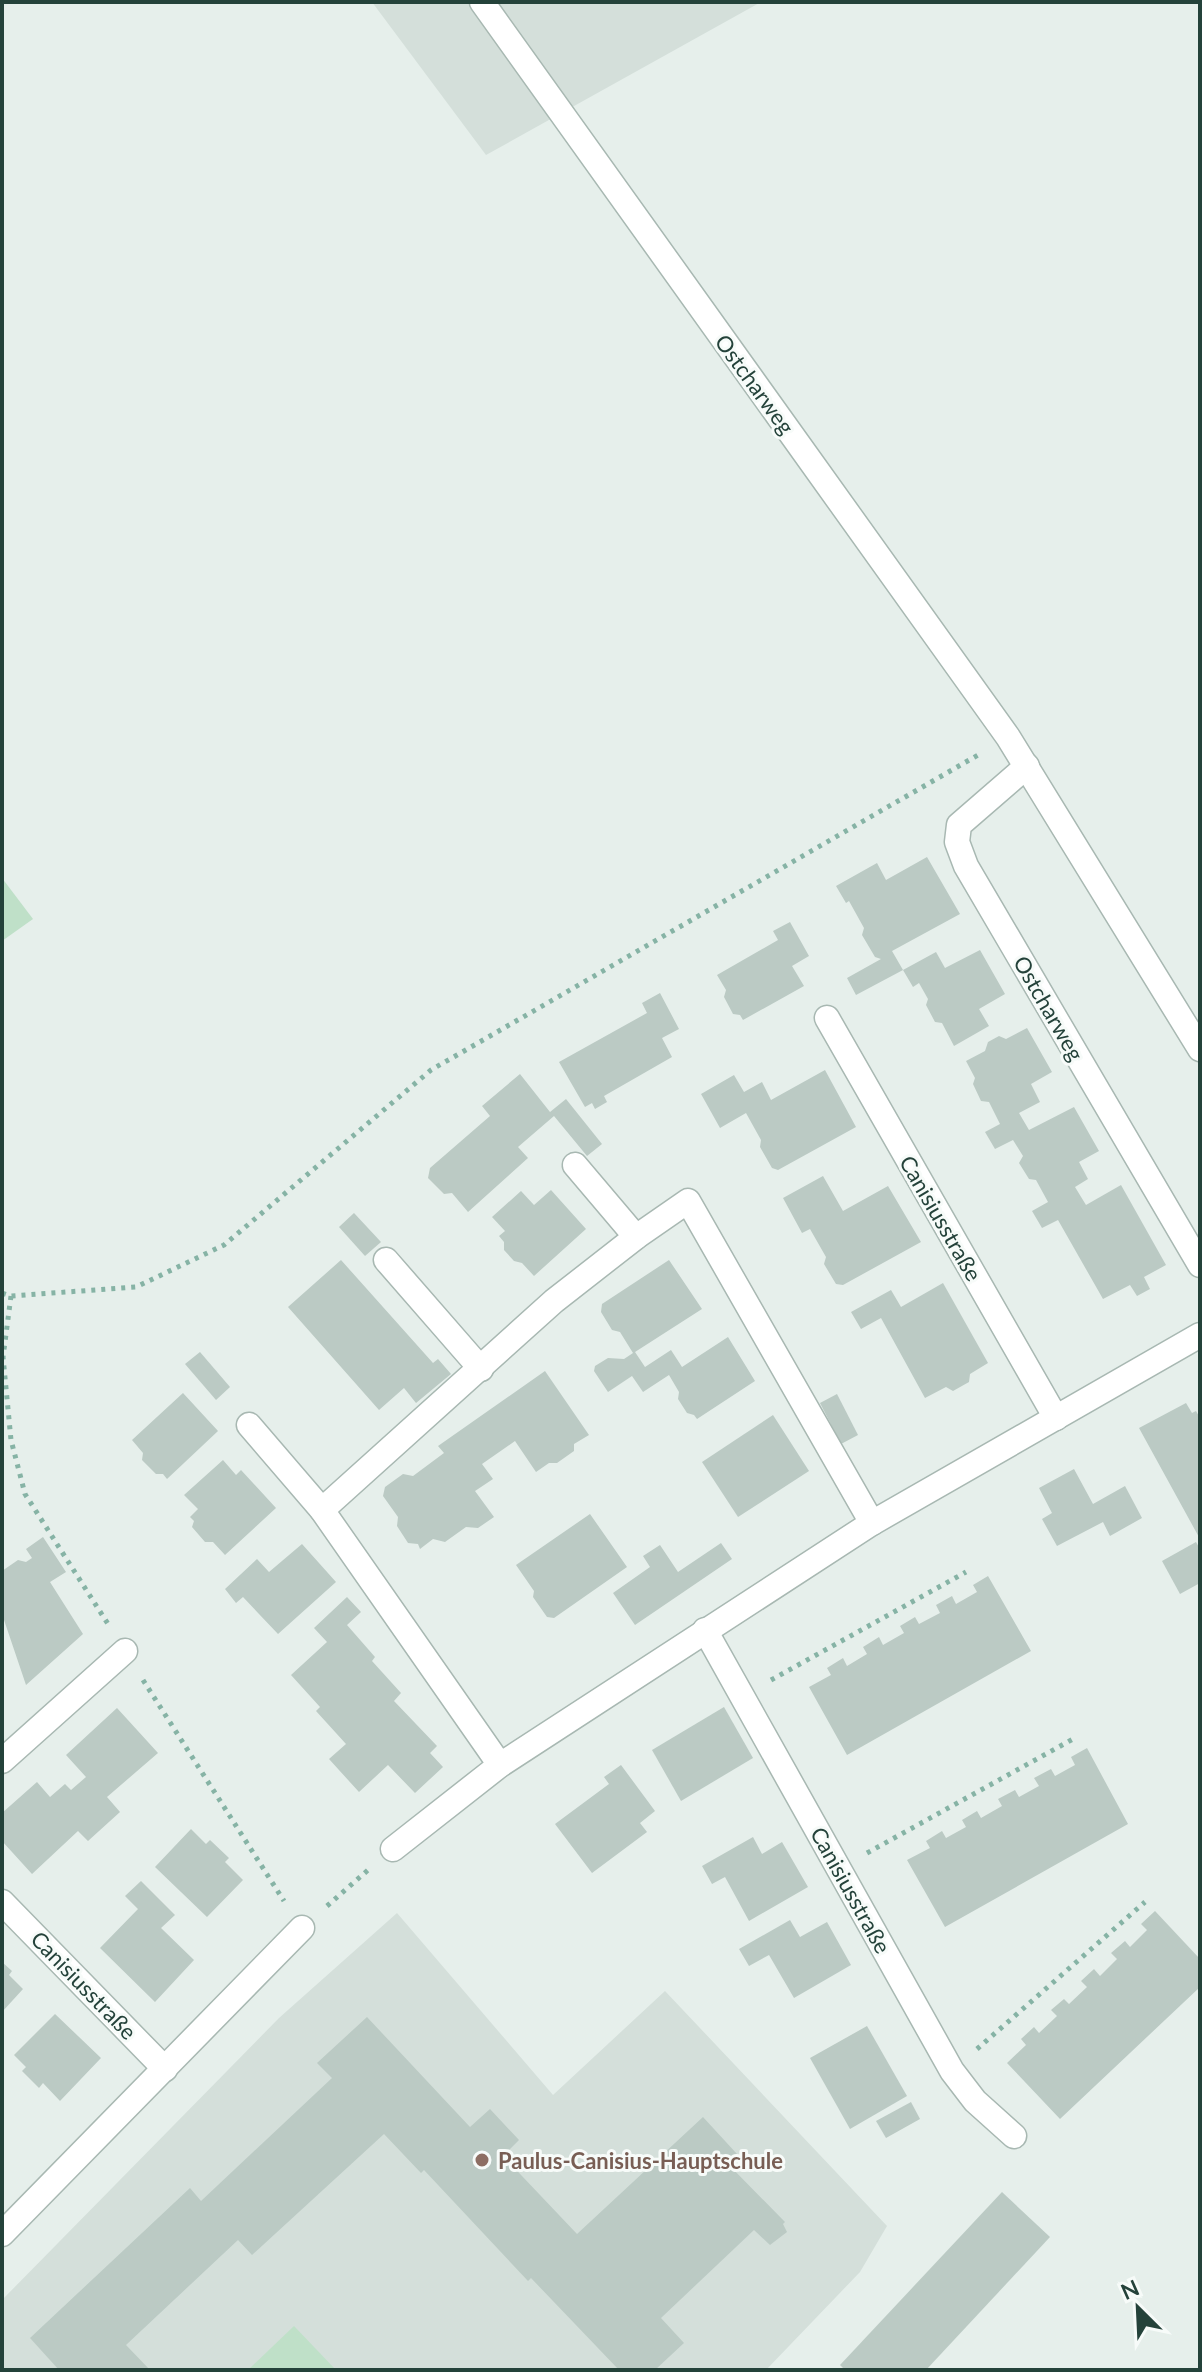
<svg xmlns="http://www.w3.org/2000/svg" width="1202" height="2372" font-family="Lato,sans-serif">
<style>
.built{fill:#d4dfda}
.green{fill:#bfe0c8}
.building{fill:#bbcac4}
.lines{fill:none;stroke-linecap:round;stroke-linejoin:round}
.minor-casing{stroke:#a8b8b2;stroke-width:27}
.path{stroke:#86b3a5;stroke-width:5;stroke-dasharray:4 6;stroke-linecap:butt}
.minor{stroke:#fff;stroke-width:24}
.education-dot{fill:#8d6e63;stroke:#f7fbf9;stroke-width:3}
.labels{text-anchor:middle;dominant-baseline:central;stroke-width:6;stroke-linejoin:round;paint-order:stroke}
.street-label{font-size:22px;fill:#24423a;stroke:#f7fbf9}
.education-label{font-size:22px;font-weight:bold;fill:#785e54;stroke:#f7fbf9;text-anchor:start}
</style>
<rect width="100%" height="100%" fill="#e6efeb"/>
<!-- built -->
<g class="built">
<polygon points="372,2 761,2 486,155"/>
<polygon points="397,1913 553,2095 665,1991 887,2226 860,2272 766,2370 2,2370 2,2300 279,2018"/>
</g>
<!-- green -->
<g class="green">
<polygon points="2,878 33,919 2,941"/>
<polygon points="294,2326 336,2370 248,2370"/>
</g>
<!-- building -->
<g class="building">
<polygon points="927,857 960,914 892,951 903,970 936,952 945,968 980,950 1005,994 979,1009 989,1026 954,1046 942,1023 935,1022 926,1005 928,999 919,983 913,987 903,970 856,995 847,978 881,959 875,957 862,935 864,928 849,901 846,903 836,886 877,863 886,880"/>
<polygon points="790,922 809,956 792,966 804,986 743,1020 740,1015 733,1014 724,997 726,990 717,975 778,940 773,931"/>
<polygon points="660,993 679,1029 662,1038 672,1057 604,1096 607,1102 595,1109 592,1103 585,1107 559,1062 647,1013 642,1003"/>
<polygon points="1027,1028 1052,1072 1031,1084 1040,1102 1019,1113 1029,1130 1074,1107 1099,1151 1079,1162 1088,1179 1075,1187 1086,1205 1121,1185 1166,1265 1144,1277 1150,1289 1137,1296 1130,1285 1103,1299 1058,1220 1042,1228 1032,1211 1048,1202 1036,1180 1029,1179 1019,1163 1023,1156 1013,1140 995,1149 985,1132 1000,1124 989,1102 981,1101 973,1084 975,1078 966,1061 985,1051 988,1042 999,1036 1006,1039"/>
<polygon points="825,1070 856,1127 778,1170 772,1168 760,1147 761,1140 746,1113 720,1128 701,1094 734,1075 744,1092 762,1082 771,1100"/>
<polygon points="520,1074 550,1112 566,1099 602,1144 587,1156 554,1116 518,1147 528,1158 468,1212 452,1193 444,1194 428,1178 430,1168 490,1116 482,1106"/>
<polygon points="823,1176 843,1211 888,1186 921,1242 843,1285 836,1284 824,1264 826,1257 810,1229 802,1233 783,1198"/>
<polygon points="551,1190 586,1229 534,1276 522,1263 514,1261 504,1250 504,1242 499,1236 505,1231 492,1217 521,1191 534,1205"/>
<polygon points="354,1213 381,1242 365,1256 339,1227"/>
<polygon points="341,1260 433,1363 438,1359 451,1374 416,1403 404,1388 379,1410 288,1307"/>
<polygon points="669,1260 702,1309 635,1352 645,1367 671,1350 682,1367 728,1337 755,1381 697,1419 694,1415 687,1413 678,1399 679,1392 669,1375 643,1392 632,1376 608,1392 594,1371 595,1366 608,1358 624,1359 633,1353 620,1332 612,1330 601,1312 602,1304"/>
<polygon points="943,1283 988,1363 970,1374 969,1382 953,1391 946,1387 925,1398 881,1318 861,1329 851,1312 891,1290 901,1307"/>
<polygon points="200,1352 230,1387 216,1400 185,1364"/>
<polygon points="545,1371 589,1435 574,1444 574,1451 557,1463 549,1463 536,1472 515,1441 482,1464 493,1479 475,1491 494,1517 478,1528 466,1527 445,1542 433,1539 420,1549 418,1544 408,1543 397,1526 398,1517 383,1496 385,1487 403,1474 413,1476 444,1453 438,1446"/>
<polygon points="183,1393 218,1431 167,1479 163,1474 156,1474 142,1460 143,1453 132,1440"/>
<polygon points="837,1394 858,1435 841,1444 820,1403"/>
<polygon points="1186,1403 1192,1413 1196,1411 1200,1418 1200,1539 1139,1428"/>
<polygon points="773,1415 809,1471 738,1517 702,1462"/>
<polygon points="223,1460 236,1475 241,1470 276,1508 225,1555 213,1542 205,1542 192,1527 194,1521 190,1517 198,1509 184,1495"/>
<polygon points="1074,1469 1093,1504 1125,1486 1142,1518 1110,1536 1103,1522 1057,1546 1042,1519 1052,1513 1039,1488"/>
<polygon points="590,1514 627,1567 554,1618 547,1617 533,1597 534,1591 516,1565"/>
<polygon points="43,1537 66,1572 50,1582 83,1634 26,1685 2,1614 2,1571 18,1560 26,1562 32,1558 26,1549"/>
<polygon points="1196,1542 1200,1549 1200,1583 1180,1594 1162,1561"/>
<polygon points="721,1543 732,1559 635,1625 613,1593 650,1567 643,1556 660,1545 678,1572"/>
<polygon points="302,1544 336,1582 278,1634 243,1597 236,1603 225,1589 257,1559 269,1572"/>
<polygon points="988,1576 1031,1651 847,1755 809,1687 831,1675 827,1668 843,1658 847,1666 867,1654 863,1647 879,1637 883,1645 904,1633 900,1626 915,1617 919,1624 940,1613 936,1605 952,1596 956,1604 977,1592 973,1585"/>
<polygon points="347,1597 361,1612 347,1625 375,1657 372,1661 401,1693 394,1701 437,1746 430,1753 443,1767 415,1793 388,1765 359,1792 329,1759 346,1744 316,1711 320,1707 291,1675 327,1642 314,1628"/>
<polygon points="724,1707 753,1758 681,1801 652,1750"/>
<polygon points="117,1708 158,1753 107,1797 120,1812 88,1841 78,1831 32,1874 2,1841 2,1813 37,1782 50,1797 65,1784 71,1790 86,1777 66,1755"/>
<polygon points="1087,1748 1128,1824 945,1927 907,1860 930,1848 926,1841 942,1831 946,1838 966,1827 962,1820 977,1811 981,1818 1002,1806 998,1799 1015,1790 1019,1797 1039,1786 1034,1778 1051,1769 1055,1776 1075,1765 1071,1757"/>
<polygon points="621,1765 655,1811 640,1823 647,1832 592,1873 555,1824 609,1784 604,1777"/>
<polygon points="191,1829 206,1844 210,1840 229,1858 225,1862 243,1880 207,1917 155,1867"/>
<polygon points="753,1837 762,1854 782,1842 808,1887 749,1921 725,1877 712,1884 702,1866"/>
<polygon points="141,1881 175,1915 161,1928 194,1960 155,2002 100,1948 138,1909 125,1896"/>
<polygon points="1155,1911 1200,1959 1200,1987 1060,2119 1007,2063 1026,2045 1021,2039 1034,2027 1039,2033 1057,2016 1051,2010 1064,1999 1069,2004 1087,1987 1081,1981 1094,1969 1100,1976 1117,1959 1111,1953 1125,1941 1130,1947 1147,1930 1141,1924"/>
<polygon points="790,1920 800,1937 827,1922 851,1965 794,1998 769,1955 749,1966 739,1949"/>
<polygon points="2,1962 12,1971 9,1975 23,1989 2,2012"/>
<polygon points="55,2014 101,2058 60,2101 43,2083 39,2088 22,2071 26,2067 14,2055"/>
<polygon points="367,2017 470,2127 490,2109 519,2140 503,2156 577,2234 703,2117 737,2154 728,2164 785,2222 783,2224 787,2232 770,2245 754,2230 661,2318 684,2343 655,2370 619,2370 531,2278 528,2281 424,2170 421,2173 384,2134 252,2255 238,2240 126,2345 150,2370 59,2370 30,2338 190,2188 201,2201 332,2078 317,2063"/>
<polygon points="867,2026 907,2096 850,2129 810,2058"/>
<polygon points="911,2102 920,2119 886,2138 876,2121"/>
<polygon points="1002,2192 1050,2237 926,2370 845,2370 840,2365"/>
</g>
<g class="lines">
<!-- minor casing -->
<g class="minor-casing">
<g id="minor">
<polyline points="482,2 1008,737 1200,1049"/>
<polyline points="1027,766 959,825 957,842 966,866 1200,1265"/>
<polyline points="827,1018 1056,1418"/>
<polyline points="575,1165 636,1237"/>
<polyline points="386,1260 481,1369"/>
<polyline points="249,1425 322,1510"/>
<polyline points="705,1630 952,2071 975,2101 1014,2136"/>
<polyline points="2,1761 125,1651"/>
<polyline points="500,1765 322,1510 554,1301 636,1237 688,1201 872,1523"/>
<polyline points="393,1849 500,1765 872,1523 1200,1335"/>
<polyline points="2,1902 165,2069"/>
<polyline points="2,2234 302,1928"/>
</g>
</g>
<!-- path -->
<g class="path">
<polyline points="2,1293 11,1296 136,1287 224,1245 431,1070 978,755"/>
<polyline points="11,1296 3,1357 11,1440 25,1494 108,1624"/>
<polyline points="143,1680 284,1901"/>
<polyline points="771,1680 966,1572"/>
<polyline points="867,1853 1073,1739"/>
<polyline points="327,1906 368,1870"/>
<polyline points="977,2049 1145,1902"/>
</g>
<!-- minor -->
<use href="#minor" class="minor"/>
</g>
<!-- markers -->
<circle class="education-dot" cx="482" cy="2160" r="8"/>
<g class="labels">
<!-- street labels -->
<g class="street-label">
<text transform="translate(755 384) rotate(54)">Ostcharweg</text>
<text transform="translate(1049 1008) rotate(60)">Ostcharweg</text>
<text transform="translate(941 1218) rotate(60)">Canisiusstraße</text>
<text transform="translate(851 1890) rotate(61)">Canisiusstraße</text>
<text transform="translate(84 1985) rotate(46)">Canisiusstraße</text>
</g>
<!-- education labels -->
<g class="education-label">
<text x="498" y="2160">Paulus-Canisius-Hauptschule</text>
</g>
</g>
<!-- border -->
<rect width="1202" height="2372" fill="none" stroke="#24423a" stroke-width="8"/>
<!-- north arrow -->
<g transform="translate(1138 2308) rotate(336)" stroke="#f7fbf9" stroke-width="6" paint-order="stroke">
<path d="M0-6L14 30L0 20L-14 30Z" fill="#24423a"/>
<text y="-12" font-size="22" font-weight="bold" text-anchor="middle" fill="#24423a">N</text>
</g>
</svg>
